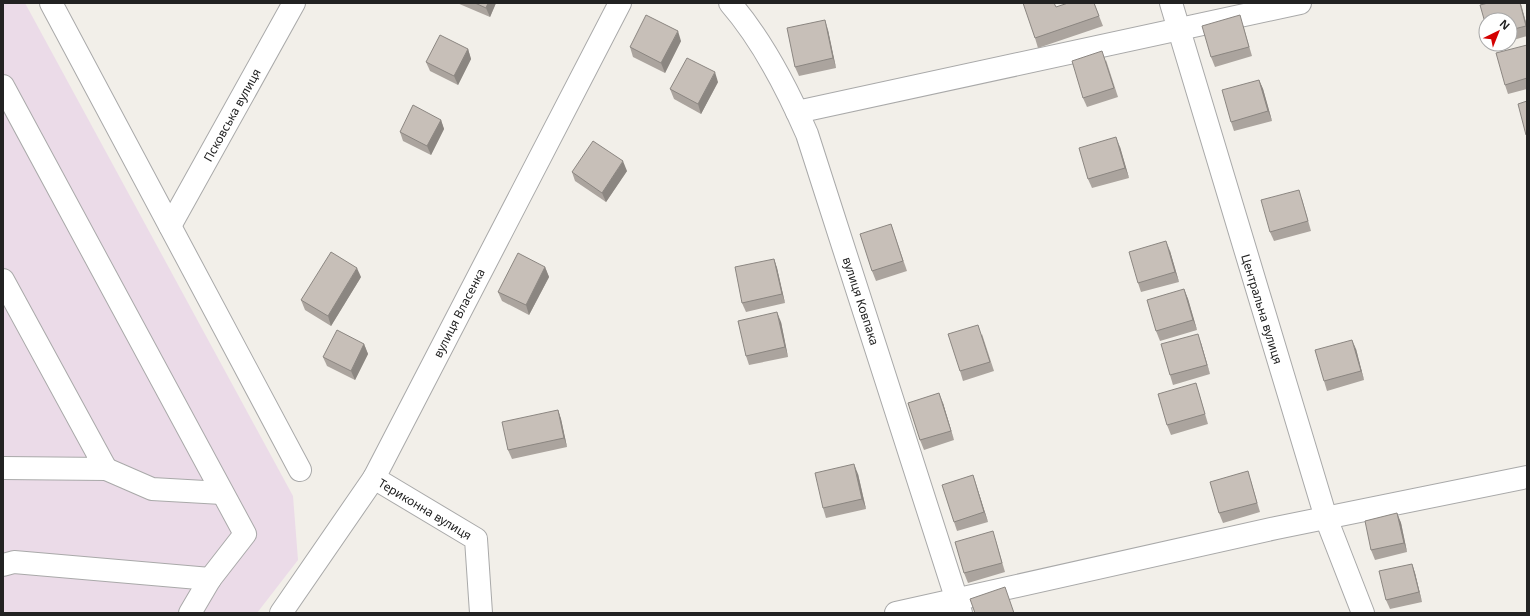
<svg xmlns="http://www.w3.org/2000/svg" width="1530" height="616" font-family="'Noto Sans',sans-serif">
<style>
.industrial{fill:#ebdbe8}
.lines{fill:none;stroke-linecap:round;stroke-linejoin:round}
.minor-casing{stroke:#a9a9a9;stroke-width:24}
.minor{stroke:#fff;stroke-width:22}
.wall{fill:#aba49e}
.shaded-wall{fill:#8b8681}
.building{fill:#c7bfb8;stroke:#8b8681}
.labels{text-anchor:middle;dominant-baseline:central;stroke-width:4;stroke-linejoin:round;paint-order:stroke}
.street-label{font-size:12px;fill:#222;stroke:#fff}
</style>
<rect width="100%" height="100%" fill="#f2efe9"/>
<!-- industrial -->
<polygon class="industrial" points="3,3 25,3 293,496 298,560 257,613 3,613"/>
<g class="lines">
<!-- minor casing -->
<g class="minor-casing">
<g id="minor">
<polyline points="51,3 300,470"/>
<path d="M730 3C763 41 787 88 807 134L961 613"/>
<polyline points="1171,3 1326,518 1363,613"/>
<polyline points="3,86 245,534 210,579 190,613"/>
<polyline points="797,112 1300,3"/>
<polyline points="170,226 294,3"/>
<polyline points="3,280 106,469 3,468"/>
<polyline points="106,469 152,489 222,493"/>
<polyline points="374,478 476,539 481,613"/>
<polyline points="3,565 14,562 210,579"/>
<polyline points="281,613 374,478 620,3"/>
<polyline points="896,613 1276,528 1527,477"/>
</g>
</g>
<!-- minor -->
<use href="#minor" class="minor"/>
</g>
<!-- wall -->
<g class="wall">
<polygon points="457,3 496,3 490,17"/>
<polygon points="1094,3 1103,26 1038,48 1035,38 1056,7"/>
<polygon points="1488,3 1520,3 1527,26 1527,36 1510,41 1510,20"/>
<polygon points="1243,25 1252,56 1215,67 1211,57"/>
<polygon points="828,30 836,68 799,76 795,67"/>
<polygon points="681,41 665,73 633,57 630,47"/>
<polygon points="1492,44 1499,44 1492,46"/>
<polygon points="1527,45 1527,89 1508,94 1505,85"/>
<polygon points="468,49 471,59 458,85 430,71 426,62"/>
<polygon points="1106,60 1118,97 1087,107 1083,98"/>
<polygon points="1259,80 1263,89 1272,121 1234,131 1231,122"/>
<polygon points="718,82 701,114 674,99 670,89"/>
<polygon points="441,120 444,129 431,155 403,141 400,132"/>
<polygon points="1120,147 1129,178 1092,188 1088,179"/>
<polygon points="627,171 606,202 575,181 572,172"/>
<polygon points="1302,199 1311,231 1274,241 1270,232"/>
<polygon points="891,224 907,271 876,281 872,271"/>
<polygon points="1170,251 1179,282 1141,292 1138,283"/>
<polygon points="774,259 777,268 785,303 746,312 742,303"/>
<polygon points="545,267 549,277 529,315 502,301 498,292"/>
<polygon points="361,277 331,326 305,310 301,300"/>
<polygon points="1184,289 1188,299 1197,330 1160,341 1156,331"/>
<polygon points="781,322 788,357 749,365 746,356"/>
<polygon points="982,334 994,371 963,381 960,371"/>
<polygon points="1201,343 1210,374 1173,385 1170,375"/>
<polygon points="364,344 368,354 355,380 327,366 323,357"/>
<polygon points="1356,349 1364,380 1327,391 1324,381"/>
<polygon points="1199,393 1208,424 1171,435 1167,425"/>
<polygon points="943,403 954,440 924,450 920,440"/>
<polygon points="558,410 561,419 567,447 512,459 508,450"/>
<polygon points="858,474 866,509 826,518 823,508"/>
<polygon points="973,475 988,522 957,531 954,522"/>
<polygon points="1251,481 1260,512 1223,523 1219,513"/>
<polygon points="1397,513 1401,523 1407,552 1375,560 1371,550"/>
<polygon points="996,541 1005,572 968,583 964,573"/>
<polygon points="1412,564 1415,573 1422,602 1390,609 1386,600"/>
</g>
<!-- shaded-wall -->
<g class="shaded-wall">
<polygon points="488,3 496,3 490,17 486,8"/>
<polygon points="1520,3 1521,4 1527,26 1527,28"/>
<polygon points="825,20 828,30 836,68 833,58"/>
<polygon points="678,31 681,41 665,73 661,63"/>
<polygon points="468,49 471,59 458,85 454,76"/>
<polygon points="715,72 718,82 701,114 698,104"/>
<polygon points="1259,80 1263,89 1272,121 1268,111"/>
<polygon points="441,120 444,129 431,155 427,146"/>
<polygon points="1116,137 1120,147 1129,178 1125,168"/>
<polygon points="623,161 627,171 606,202 602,193"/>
<polygon points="1166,241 1170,251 1179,282 1175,272"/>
<polygon points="774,259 777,268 785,303 782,294"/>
<polygon points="545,267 549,277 529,315 526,305"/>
<polygon points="357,268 361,277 331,326 328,316"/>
<polygon points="1184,289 1188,299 1197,330 1193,320"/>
<polygon points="777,312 781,322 788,357 785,347"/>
<polygon points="1198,334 1201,343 1210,374 1207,365"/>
<polygon points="1352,340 1356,349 1364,380 1361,371"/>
<polygon points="364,344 368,354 355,380 351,371"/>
<polygon points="939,393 943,403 954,440 951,431"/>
<polygon points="558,410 561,419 567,447 564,438"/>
<polygon points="854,464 858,474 866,509 862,499"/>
<polygon points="973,475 976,484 988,522 984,512"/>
<polygon points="1397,513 1401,523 1407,552 1404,543"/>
<polygon points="1412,564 1415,573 1422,602 1419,592"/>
</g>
<!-- building -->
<g class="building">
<polygon points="475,3 488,3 486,8"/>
<polygon points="1023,3 1054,3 1056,7 1068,3 1094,3 1099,16 1035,38"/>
<polygon points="1488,3 1520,3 1526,26 1510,30 1510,20 1486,20 1486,26 1480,5"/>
<polygon points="646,15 678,31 661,63 630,47"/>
<polygon points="1240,15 1249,47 1211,57 1202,26"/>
<polygon points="825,20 833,58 795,67 787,28"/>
<polygon points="440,35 468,49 454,76 426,62"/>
<polygon points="1527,45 1527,78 1505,85 1496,53"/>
<polygon points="1102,51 1114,88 1083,98 1072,61"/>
<polygon points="687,58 715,72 698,104 670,89"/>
<polygon points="1259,80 1268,111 1231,122 1222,90"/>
<polygon points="1527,101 1527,135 1526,135 1518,104"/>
<polygon points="413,105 441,120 427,146 400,132"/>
<polygon points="1116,137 1125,168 1088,179 1079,148"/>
<polygon points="593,141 623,161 602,193 572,172"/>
<polygon points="1299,190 1308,221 1270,232 1261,200"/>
<polygon points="891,224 903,261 872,271 860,234"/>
<polygon points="1166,241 1175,272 1138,283 1129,252"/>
<polygon points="331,252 357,268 328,316 301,300"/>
<polygon points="518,253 545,267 526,305 498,292"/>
<polygon points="774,259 782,294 742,303 735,267"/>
<polygon points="1184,289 1193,320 1156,331 1147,300"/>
<polygon points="777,312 785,347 746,356 738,321"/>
<polygon points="978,325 990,362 960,371 948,334"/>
<polygon points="337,330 364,344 351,371 323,357"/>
<polygon points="1198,334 1207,365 1170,375 1161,344"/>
<polygon points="1352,340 1361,371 1324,381 1315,350"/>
<polygon points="1196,383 1205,414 1167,425 1158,394"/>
<polygon points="939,393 951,431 920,440 908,403"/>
<polygon points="558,410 564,438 508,450 502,422"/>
<polygon points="854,464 862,499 823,508 815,473"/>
<polygon points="1248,471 1257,503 1219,513 1210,482"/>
<polygon points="973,475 984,512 954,522 942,485"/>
<polygon points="1397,513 1404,543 1371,550 1365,521"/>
<polygon points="993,531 1002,563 964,573 955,542"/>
<polygon points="1412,564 1419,592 1386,600 1379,571"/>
<polygon points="1005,587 1014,613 975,613 970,599"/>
</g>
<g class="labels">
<!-- street labels -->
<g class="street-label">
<text transform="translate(232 115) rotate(-61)">Псковська вулиця</text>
<text transform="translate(861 301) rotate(72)">вулиця Ковпака</text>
<text transform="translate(1262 309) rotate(73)">Центральна вулиця</text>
<text transform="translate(459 313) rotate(-63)">вулиця Власенка</text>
<text transform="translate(425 509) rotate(31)">Териконна вулиця</text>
</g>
</g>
<!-- border -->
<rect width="1530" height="616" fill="none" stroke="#222222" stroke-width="8"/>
<!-- north arrow -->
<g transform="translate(1498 32) rotate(43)"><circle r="19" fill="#ffffff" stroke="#a7a7a7"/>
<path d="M0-3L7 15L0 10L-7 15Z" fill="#d40000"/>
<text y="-6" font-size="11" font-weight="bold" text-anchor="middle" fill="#222222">N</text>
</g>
</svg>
